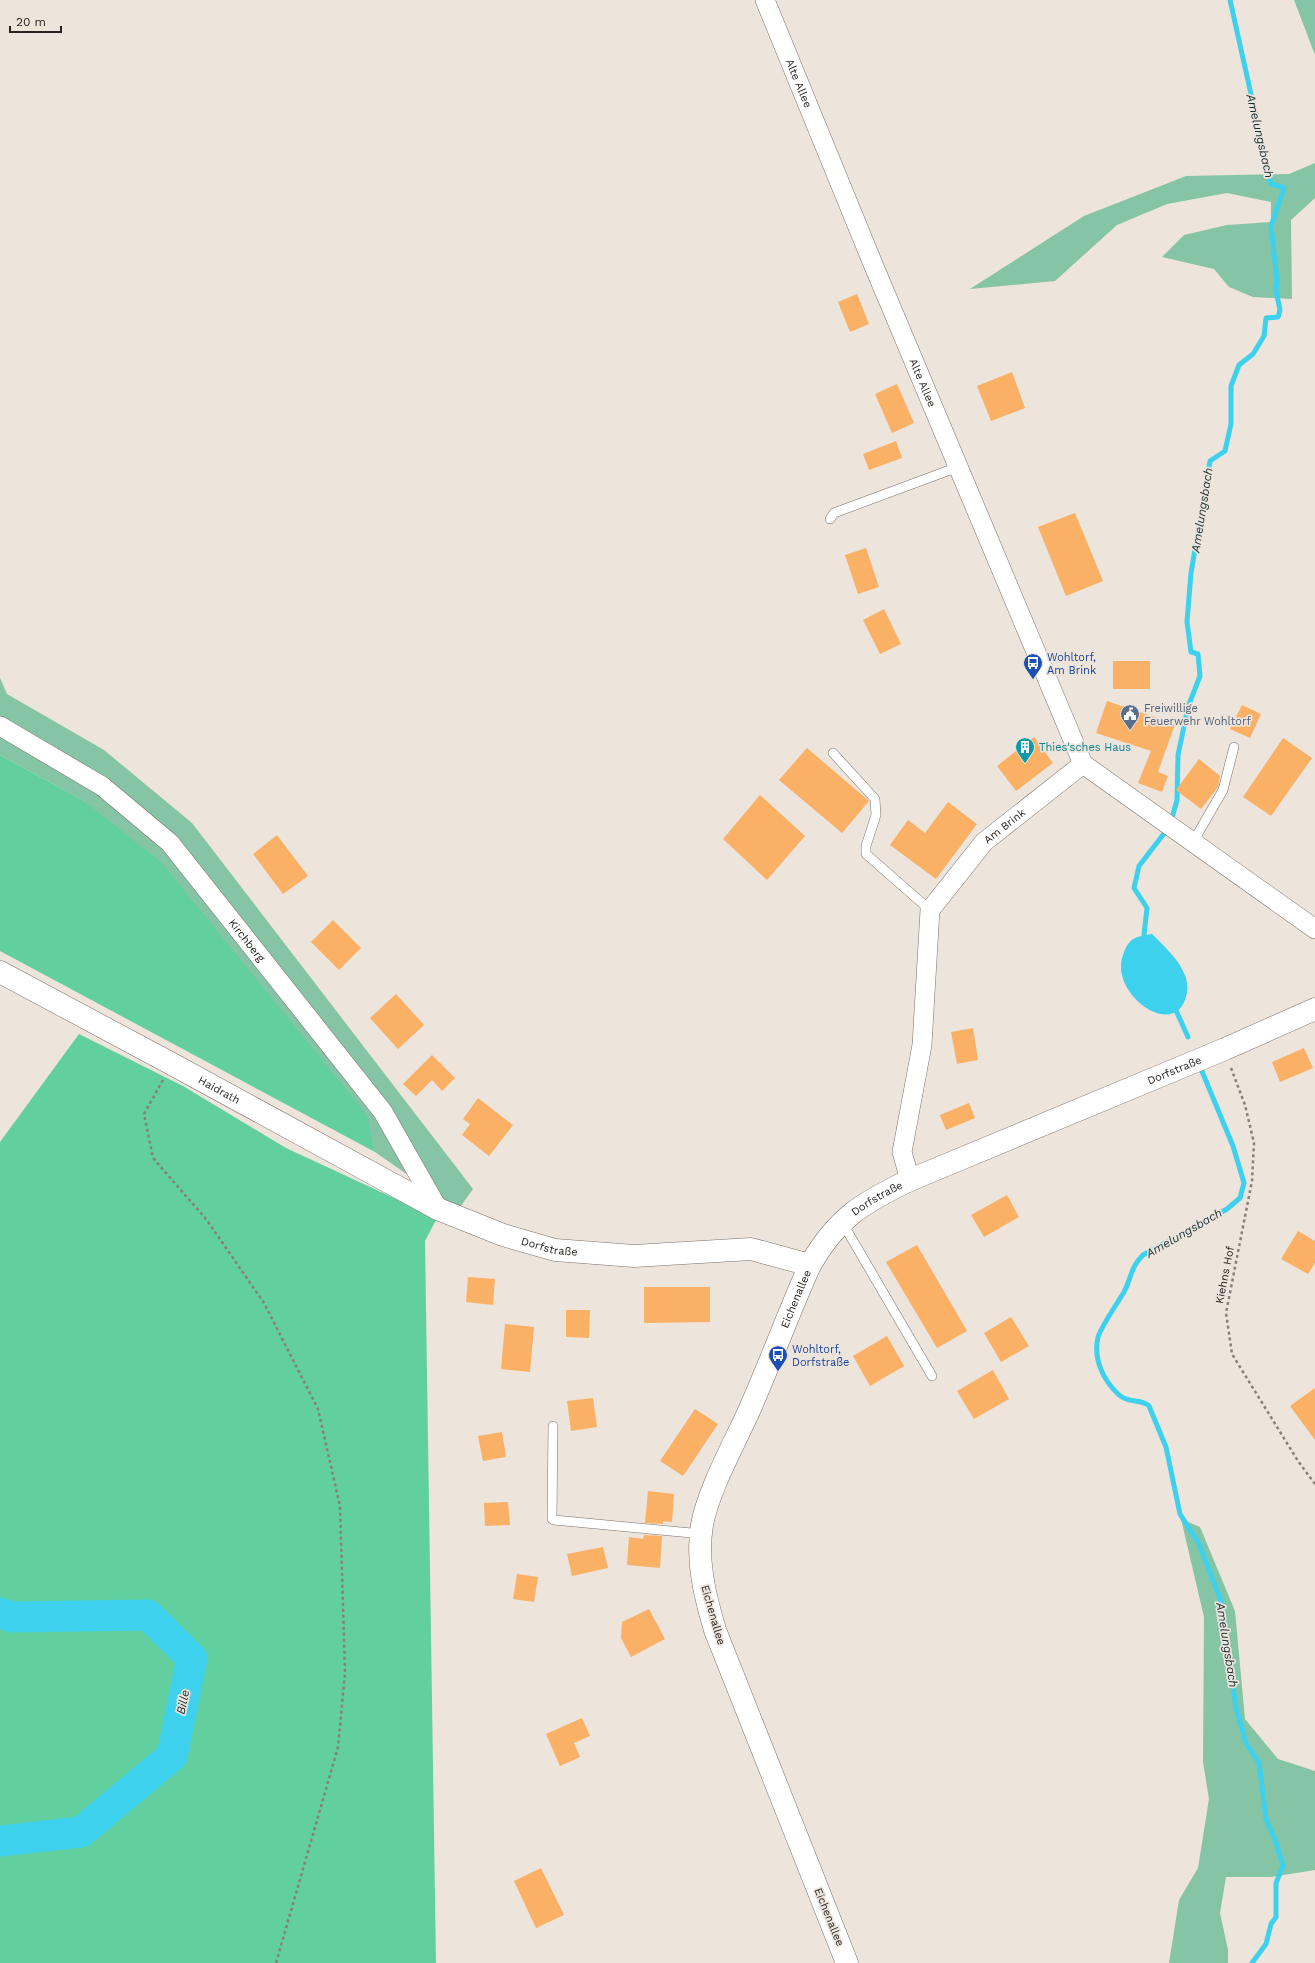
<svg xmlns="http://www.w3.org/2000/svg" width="1315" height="1963" font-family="'Work Sans',sans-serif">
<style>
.green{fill:#85c4a4}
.forest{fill:#62d09e}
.water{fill:#3dd1ee}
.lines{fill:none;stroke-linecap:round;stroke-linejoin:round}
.stream{stroke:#3dd1ee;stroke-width:5}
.river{stroke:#3dd1ee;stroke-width:31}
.building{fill:#fab065}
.service-casing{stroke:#79716a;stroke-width:10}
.minor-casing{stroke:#79716a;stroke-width:20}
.tertiary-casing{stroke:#79716a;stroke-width:23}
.path{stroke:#86807b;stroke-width:2.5;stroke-dasharray:3 3;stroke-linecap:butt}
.service{stroke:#fff;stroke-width:9}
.minor{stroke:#fff;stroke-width:19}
.tertiary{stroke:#fff;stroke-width:22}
.labels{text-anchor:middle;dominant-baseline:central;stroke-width:3.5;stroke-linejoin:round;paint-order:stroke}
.street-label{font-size:11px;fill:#262320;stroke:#ede4dc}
.transit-label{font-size:11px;fill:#164399;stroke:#ede4dc;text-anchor:start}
.service-label{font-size:11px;fill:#4e5e75;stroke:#ede4dc;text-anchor:start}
.culture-label{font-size:11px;fill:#0d838f;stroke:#ede4dc;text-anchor:start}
.water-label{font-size:12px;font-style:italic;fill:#183035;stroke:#ede4dc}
</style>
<rect width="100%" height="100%" fill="#ede4dc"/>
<!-- green -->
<g class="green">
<polygon points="1294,0 1315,0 1315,55"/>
<polygon points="1315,163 1315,198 1291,220 1292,299 1253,297 1229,287 1214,269 1162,257 1184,235 1227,225 1271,222 1271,202 1227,193 1167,204 1117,225 1055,281 970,289 1084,216 1186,176 1289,174"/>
<polygon points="0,678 7,694 104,750 192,823 473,1189 458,1210 375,1152 366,1115 84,801 0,755"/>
<polygon points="1181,1519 1200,1527 1235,1611 1245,1719 1278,1759 1315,1771 1315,1870 1271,1877 1226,1877 1220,1913 1228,1950 1228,1963 1169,1963 1179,1900 1198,1868 1209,1799 1203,1762 1204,1617"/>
</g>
<!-- forest -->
<g class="forest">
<polygon points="0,755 84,801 162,863 367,1115 375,1152 0,951"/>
<polygon points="79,1034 183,1086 286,1148 437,1218 425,1241 436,1963 0,1963 0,1142"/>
</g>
<!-- water -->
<path class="water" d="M1152 934C1166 948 1191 970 1187 992 1179 1044 1108 995 1123 955 1129 938 1134 937 1152 934Z"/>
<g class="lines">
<!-- stream -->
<g class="stream">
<polyline points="1172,818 1177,800 1178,755 1188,707 1200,676 1198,654 1191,652 1187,622 1191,573 1210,461 1225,451 1231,424 1231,386 1239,365 1253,354 1264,336 1266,318 1278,317 1280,310 1276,291 1277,280 1271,226 1284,188 1271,184 1230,0"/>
<polyline points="1147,942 1144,935 1147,908 1134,888 1139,866 1166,831"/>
<polyline points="1174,1006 1188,1037"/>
<path d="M1201 1069 1233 1146 1244 1183 1240 1198 1227 1209 1143 1255C1130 1268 1132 1277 1124 1292 1117 1304 1102 1325 1098 1337 1093 1359 1103 1380 1119 1395 1129 1404 1141 1398 1149 1406L1166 1447 1180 1514 1199 1544 1221 1601 1236 1708 1246 1743 1259 1763 1266 1819 1276 1843 1283 1866 1276 1883V1917L1271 1924 1266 1944 1252 1963"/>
</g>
<!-- river -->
<polyline class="river" points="0,1613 13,1617 148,1615 192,1658 172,1756 81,1832 0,1841"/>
</g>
<!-- building -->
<g class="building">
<polygon points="857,294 869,324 850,332 838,302"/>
<polygon points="1012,372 1025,408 991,421 977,386"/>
<polygon points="897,384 914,423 892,433 875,394"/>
<polygon points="896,441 902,458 869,470 863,454"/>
<polygon points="1075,513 1103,581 1066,596 1038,527"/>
<polygon points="866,548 879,587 858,594 845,555"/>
<polygon points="884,609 901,644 880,654 863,620"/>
<rect x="1113" y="661" width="37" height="28"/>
<polygon points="1107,701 1175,724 1158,772 1168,776 1162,792 1138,783 1151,751 1096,733"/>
<polygon points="1242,705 1261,714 1250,738 1230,729"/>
<polygon points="1034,737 1053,763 1016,791 997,766"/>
<polygon points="1283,738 1312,758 1271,816 1243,797"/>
<polygon points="807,748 869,801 842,833 779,780"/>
<polygon points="1199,759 1220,776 1218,787 1201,809 1176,790"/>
<polygon points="760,795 805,836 767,880 723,839"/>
<polygon points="948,802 977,824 936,879 890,845 908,820 925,833"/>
<polygon points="277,835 308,876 283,894 253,854"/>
<polygon points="333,920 361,948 339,970 311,942"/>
<polygon points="396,994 424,1025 398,1049 370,1018"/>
<polygon points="973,1028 978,1060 957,1064 951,1032"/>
<polygon points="1304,1048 1313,1068 1280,1082 1272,1062"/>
<polygon points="432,1055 455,1078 442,1091 432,1080 416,1096 403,1084"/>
<polygon points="478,1098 513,1125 489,1156 462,1135 470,1124 463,1119"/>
<polygon points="969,1103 975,1118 946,1130 940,1115"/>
<polygon points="1007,1195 1019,1217 984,1237 971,1215"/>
<polygon points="1298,1231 1315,1241 1315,1263 1308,1274 1281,1259"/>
<polygon points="917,1245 967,1331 937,1348 886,1262"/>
<polygon points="468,1277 495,1279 493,1305 466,1302"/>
<polygon points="644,1287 710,1287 710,1322 644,1323"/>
<polygon points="566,1310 590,1310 589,1338 566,1337"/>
<polygon points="1011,1317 1029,1346 1001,1362 984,1333"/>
<polygon points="505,1324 534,1327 530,1372 501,1369"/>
<polygon points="887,1336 904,1366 870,1386 853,1356"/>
<polygon points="993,1370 1009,1399 974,1419 957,1391"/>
<polygon points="1315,1388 1315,1440 1290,1406"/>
<polygon points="593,1398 597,1427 571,1431 567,1401"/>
<polygon points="695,1409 718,1424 683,1476 660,1461"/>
<polygon points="502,1432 506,1457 483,1461 478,1436"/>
<polygon points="648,1491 674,1494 672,1522 663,1521 663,1524 645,1523"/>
<polygon points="508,1502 510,1525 485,1526 484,1503"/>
<polygon points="644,1535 662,1536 660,1568 627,1565 629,1537 643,1539"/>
<polygon points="603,1547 608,1568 572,1576 567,1554"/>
<polygon points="517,1574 538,1577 534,1602 513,1599"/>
<polygon points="649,1609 665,1639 631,1657 621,1638 622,1622"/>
<polygon points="582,1718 590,1736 574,1743 580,1757 560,1766 546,1734"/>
<polygon points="541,1868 564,1915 536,1928 514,1881"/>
</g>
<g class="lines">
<!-- service casing -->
<g class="service-casing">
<g id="service">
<polyline points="830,519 834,513 958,467"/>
<polyline points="833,753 875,799 876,815 866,846 866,854 930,910"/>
<polyline points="1193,842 1223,790 1234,747"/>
<polyline points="842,1222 932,1376"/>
<polyline points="553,1426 552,1519 554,1520 702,1534"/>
</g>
</g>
<!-- minor casing -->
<g class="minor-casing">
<g id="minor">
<path id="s1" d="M765 0 873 264 1083 764"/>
<path id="s2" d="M0 726 102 786 170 843 383 1112 438 1209"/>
<polyline points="1083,764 1315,929"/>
<path id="s3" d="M910 1180 902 1152 922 1045 930 910 984 842 1083 764"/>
</g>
</g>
<!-- tertiary casing -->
<g class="tertiary-casing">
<g id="tertiary">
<path id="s4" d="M0 972 172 1064 438 1209 503 1235 555 1250 634 1256 751 1249 810 1265"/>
<path id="s5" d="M847 1963 715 1630C705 1596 696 1561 702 1525 708 1491 733 1446 748 1413 770 1364 788 1314 810 1265 837 1218 862 1203 910 1180L1225 1049 1315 1009"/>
</g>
</g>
<!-- path -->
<g class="path">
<polyline points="1231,1068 1245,1105 1254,1143 1252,1181 1226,1313 1232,1354 1298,1461 1315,1484"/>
<polyline points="163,1080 144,1114 153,1158 206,1219 264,1303 318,1409 340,1506 345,1673 338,1747 276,1963"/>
</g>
<!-- service -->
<use href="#service" class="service"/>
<!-- minor -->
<use href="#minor" class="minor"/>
<!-- tertiary -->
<use href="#tertiary" class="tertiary"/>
</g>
<!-- icons -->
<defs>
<g id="bus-pin" transform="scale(1)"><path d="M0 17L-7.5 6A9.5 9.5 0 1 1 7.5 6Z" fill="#1a4fb4" stroke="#ede4dc"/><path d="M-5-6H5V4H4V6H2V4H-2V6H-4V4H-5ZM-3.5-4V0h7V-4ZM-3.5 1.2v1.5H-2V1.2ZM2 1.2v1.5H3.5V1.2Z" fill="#fff"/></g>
<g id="civic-pin" transform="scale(1)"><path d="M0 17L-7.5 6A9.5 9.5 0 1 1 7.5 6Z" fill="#5c6f8a" stroke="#ede4dc"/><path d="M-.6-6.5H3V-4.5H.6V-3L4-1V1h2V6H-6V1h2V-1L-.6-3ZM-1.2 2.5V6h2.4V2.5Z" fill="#fff"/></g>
<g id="building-pin" transform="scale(1)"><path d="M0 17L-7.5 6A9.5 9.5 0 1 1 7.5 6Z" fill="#0f9aa8" stroke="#ede4dc"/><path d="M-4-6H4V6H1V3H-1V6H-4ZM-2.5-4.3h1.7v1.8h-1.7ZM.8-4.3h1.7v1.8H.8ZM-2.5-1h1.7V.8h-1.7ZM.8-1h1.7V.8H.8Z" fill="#fff"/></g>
</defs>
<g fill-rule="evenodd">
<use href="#bus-pin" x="1033" y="663"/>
<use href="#civic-pin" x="1130" y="714"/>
<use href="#building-pin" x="1025" y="747"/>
<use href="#bus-pin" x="778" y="1355"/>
</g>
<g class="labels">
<!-- street labels -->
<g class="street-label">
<text stroke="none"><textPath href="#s1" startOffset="90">Alte Allee</textPath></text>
<text stroke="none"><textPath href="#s1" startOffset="414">Alte Allee</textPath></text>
<text stroke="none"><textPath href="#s3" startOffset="386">Am Brink</textPath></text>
<text stroke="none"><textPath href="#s2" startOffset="331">Kirchberg</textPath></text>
<text stroke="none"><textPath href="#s5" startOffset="1167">Dorfstraße</textPath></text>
<text stroke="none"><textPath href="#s4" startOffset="249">Haidrath</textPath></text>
<text stroke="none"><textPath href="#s5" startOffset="843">Dorfstraße</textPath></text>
<text stroke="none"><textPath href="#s4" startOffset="616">Dorfstraße</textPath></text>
<text transform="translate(1225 1275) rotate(-79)">Kiehns Hof</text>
<text stroke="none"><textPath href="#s5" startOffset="710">Eichenallee</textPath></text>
<text transform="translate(713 1615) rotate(74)">Eichenallee</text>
<text transform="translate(829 1917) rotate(68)">Eichenallee</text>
</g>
<!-- transit labels -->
<g class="transit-label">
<text x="1047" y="657">Wohltorf,<tspan x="1047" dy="13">Am Brink</tspan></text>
<text x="792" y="1349">Wohltorf,<tspan x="792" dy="13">Dorfstraße</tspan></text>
</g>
<!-- service labels -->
<g class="service-label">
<text x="1144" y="708">Freiwillige<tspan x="1144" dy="13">Feuerwehr Wohltorf</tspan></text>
</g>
<!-- culture labels -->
<g class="culture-label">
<text x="1039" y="747">Thies'sches Haus</text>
</g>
<!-- water labels -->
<g class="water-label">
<text transform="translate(1260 136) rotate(77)">Amelungsbach</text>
<text transform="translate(1202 510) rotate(-81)">Amelungsbach</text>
<text transform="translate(1184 1233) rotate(-30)">Amelungsbach</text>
<text transform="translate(1227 1645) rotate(81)">Amelungsbach</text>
<text transform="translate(183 1702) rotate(-78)">Bille</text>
</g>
</g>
<!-- scale -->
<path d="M10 26v6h51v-6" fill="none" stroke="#262320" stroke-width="2"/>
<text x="16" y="26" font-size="12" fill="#262320" stroke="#ede4dc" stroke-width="3" paint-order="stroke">20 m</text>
</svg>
